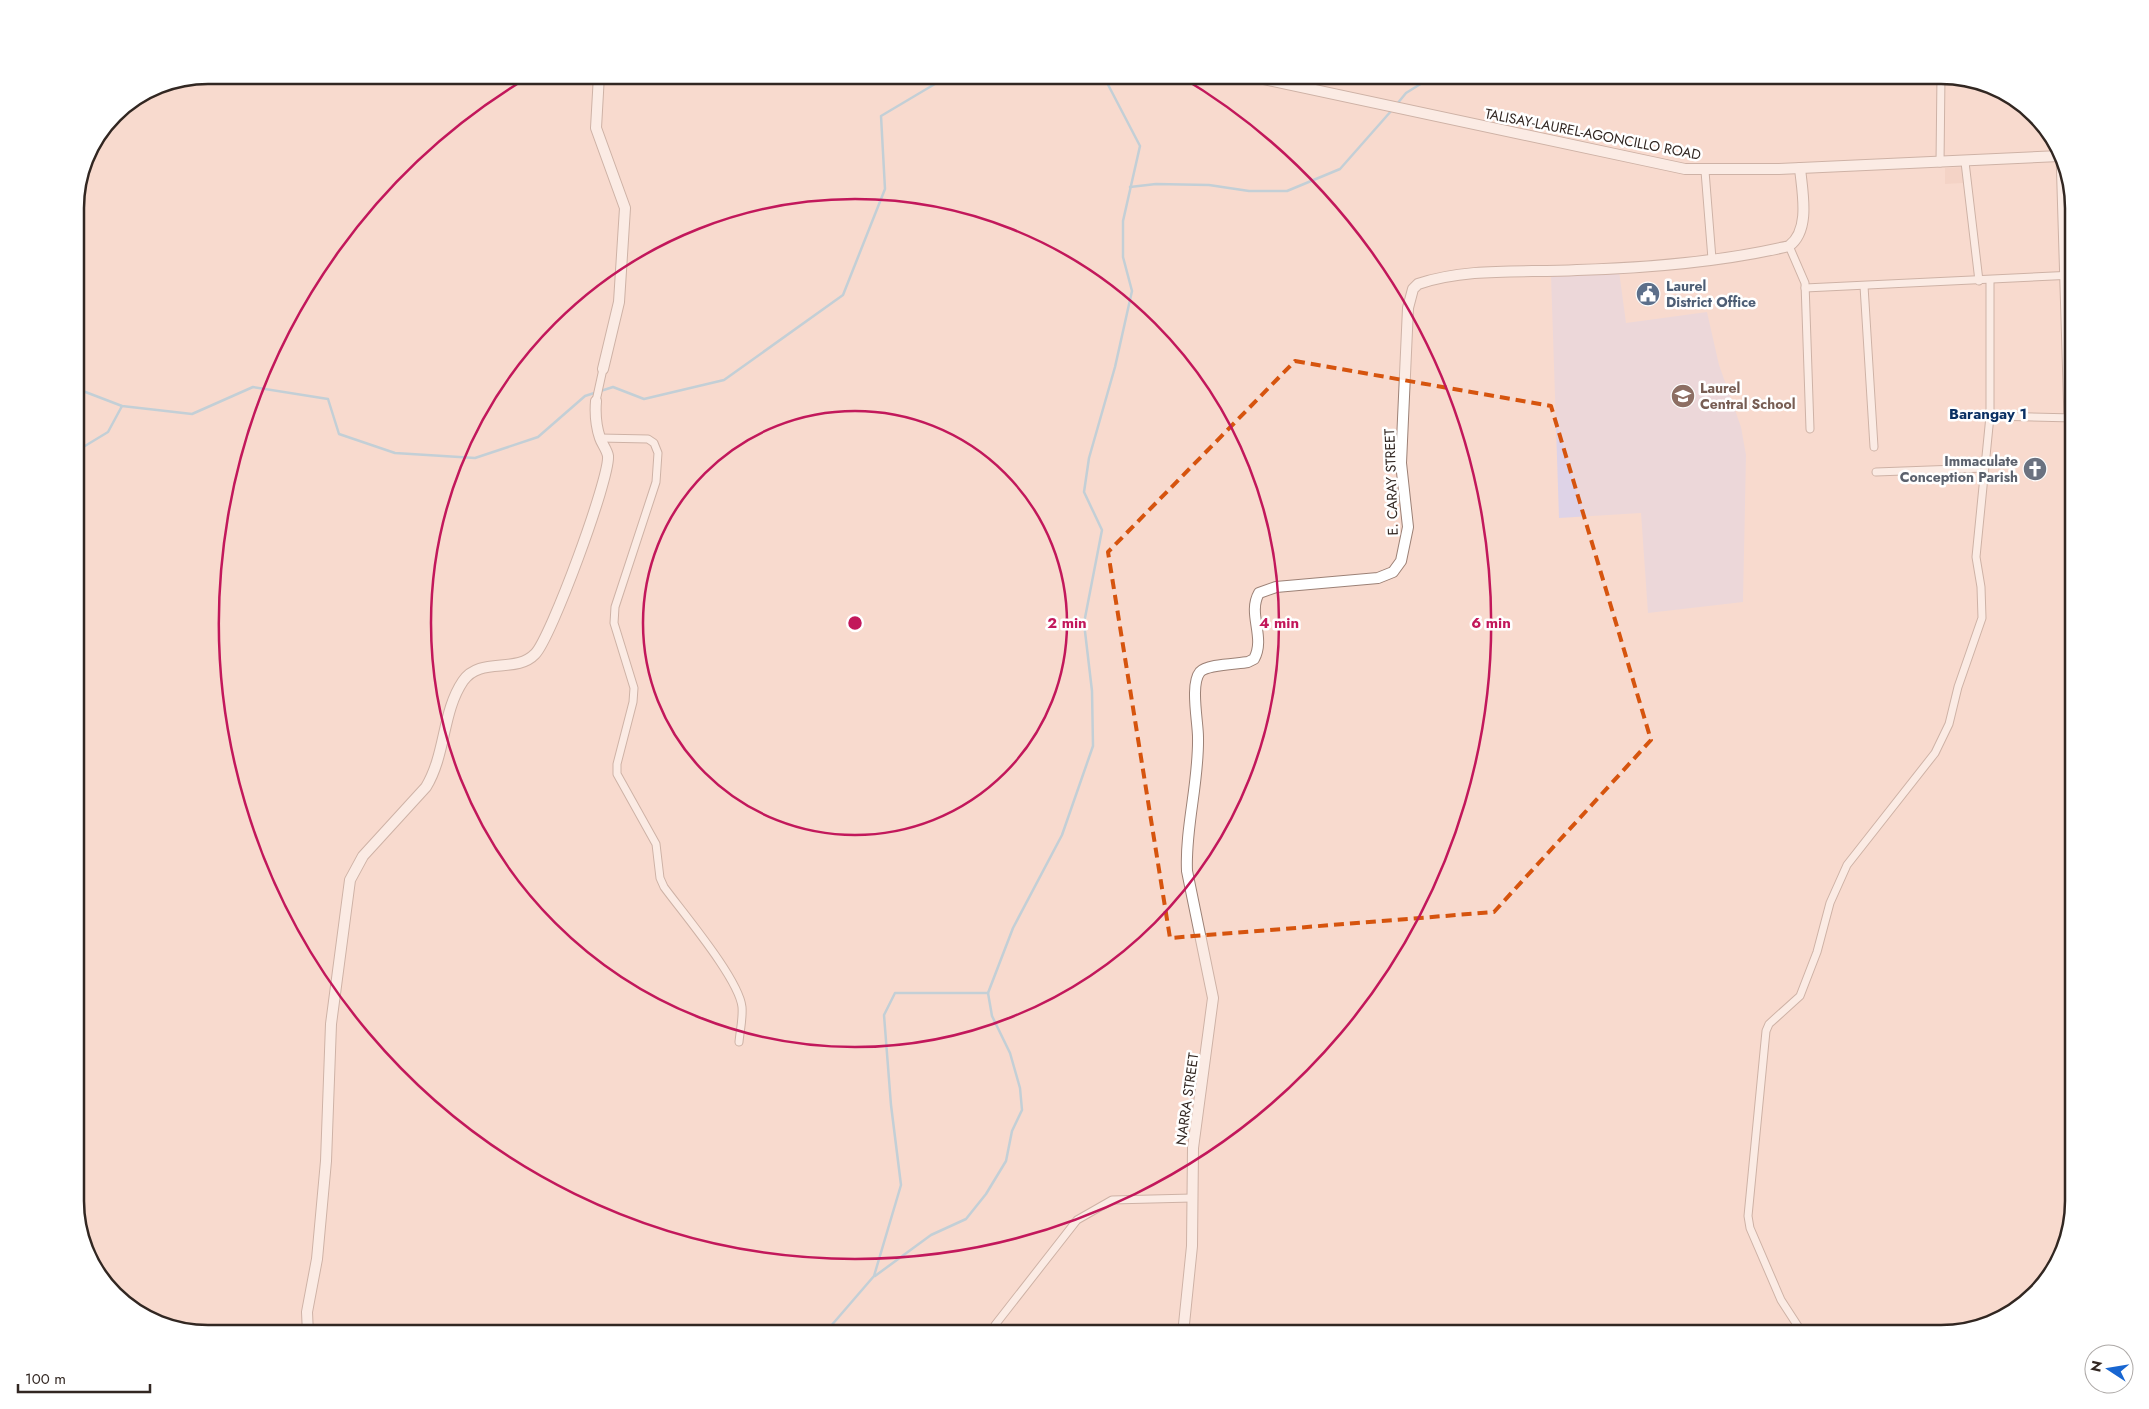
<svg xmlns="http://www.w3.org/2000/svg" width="2149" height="1409" font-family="Jost,sans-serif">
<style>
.built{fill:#efcabd}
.education{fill:#ded3e7}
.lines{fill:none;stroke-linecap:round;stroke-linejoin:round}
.stream{stroke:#83c1e1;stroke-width:2.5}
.street-casing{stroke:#9c8176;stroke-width:9}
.secondary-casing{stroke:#9c8176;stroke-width:12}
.street{stroke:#fff;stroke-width:7}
.secondary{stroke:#fff;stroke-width:10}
.marked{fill:none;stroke:#d6540e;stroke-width:4;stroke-dasharray:10 6;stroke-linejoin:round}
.ring{fill:none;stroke:#c2185b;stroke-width:2.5}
.labels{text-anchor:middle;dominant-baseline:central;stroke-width:5;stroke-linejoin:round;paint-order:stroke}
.street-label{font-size:14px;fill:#322722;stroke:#fff}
.service-label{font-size:14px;font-weight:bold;fill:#4e5e75;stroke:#fff;text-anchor:start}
.education-label{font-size:14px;font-weight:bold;fill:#785e54;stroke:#fff;text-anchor:start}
.worship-label{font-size:14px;font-weight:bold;fill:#5b616d;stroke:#fff;text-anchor:end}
.neighbourhood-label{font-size:15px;font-weight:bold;fill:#0b3063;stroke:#fff}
.rim{fill:none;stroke:#322722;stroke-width:2.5}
.centre{fill:#c2185b;stroke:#fff;stroke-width:2.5}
.ring-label{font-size:15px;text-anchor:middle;font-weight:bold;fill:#c2185b;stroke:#fff;stroke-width:5;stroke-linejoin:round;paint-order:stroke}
</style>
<rect width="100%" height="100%" fill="#f8dace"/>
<!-- built -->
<polygon class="built" points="1962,167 1963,183 1945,184 1945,168"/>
<!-- education -->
<polygon class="education" points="1619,271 1626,323 1707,312 1719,365 1741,427 1746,455 1743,602 1648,613 1641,513 1559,518 1551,275"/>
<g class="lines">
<!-- stream -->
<g class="stream">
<polyline points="1397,104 1406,93 1435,75"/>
<polyline points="1130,187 1156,184 1209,185 1249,191 1287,191 1340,169 1392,110"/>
<polyline points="75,388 122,406 192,414 253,387 328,399 339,434 395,453 475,458 538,437 585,396 613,387 644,399 724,380 843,295 885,189 881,116 950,75"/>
<polyline points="75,452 108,432 122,406"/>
<polyline points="875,1276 931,1235 966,1219 986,1194 1006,1161 1012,1131 1022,1110 1020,1088 1010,1053 992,1016 988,993"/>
<polyline points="824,1334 874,1276 901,1185 891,1105 884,1015 895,993 988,993 1013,928 1062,835 1093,746 1092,691 1084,623 1102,530 1084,492 1089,458 1115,367 1132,291 1123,257 1123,221 1140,146 1103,75"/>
</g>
<!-- street casing -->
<g class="street-casing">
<g id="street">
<polyline points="2060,154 2068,418"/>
<polyline points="1965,162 1979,281"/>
<polyline points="1940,163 1941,75"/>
<polyline points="1705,171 1712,259"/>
<polyline points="1789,246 1805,283 1810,429"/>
<polyline points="1864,286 1874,447"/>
<polyline points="1805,288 2074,275"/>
<polyline points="596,401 603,369"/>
<polyline points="1990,416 2074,418"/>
<path d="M600 438 648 439 654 443 658 453 656 482 615 607 614 623 634 688 633 702 617 764V774L656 844 660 878 664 887C683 913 739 979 742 1007 743 1018 740 1031 739 1042"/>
<polyline points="1876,472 1984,468"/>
<polyline points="992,1334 995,1325 1077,1220 1112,1200 1192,1198"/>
<polyline points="1803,1334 1781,1300 1750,1228 1748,1216 1766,1031 1769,1024 1800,996 1817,952 1830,903 1847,865 1935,753 1949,724 1958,687 1982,618 1981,587 1976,557 1990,416 1990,280"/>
</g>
</g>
<!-- secondary casing -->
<g class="secondary-casing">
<g id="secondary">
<polyline points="599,75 596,128 625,208 619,302 603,369"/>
<polyline points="1245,75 1685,169 1779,169 2060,156"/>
<path d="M308 1334 307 1312 317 1259 326 1161 331 1024 350 880 363 856 426 787C446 754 442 712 463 681 480 656 516 674 535 654 551 638 610 478 608 456 607 450 602 444 600 438 596 426 595 413 596 401"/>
<path d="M1183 1334 1192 1246 1193 1148 1213 998 1187 871C1185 827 1199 783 1198 737 1198 722 1190 684 1200 672 1207 664 1238 664 1248 662L1254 659C1266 637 1247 614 1259 593L1276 587 1378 578 1393 572 1401 561 1408 527 1401 463 1408 308 1413 289 1418 284C1468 267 1526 273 1577 270 1647 268 1721 262 1789 246 1811 230 1802 191 1800 168"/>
</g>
</g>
<!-- street -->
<use href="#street" class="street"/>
<!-- secondary -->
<use href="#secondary" class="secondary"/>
</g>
<!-- marked area -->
<path d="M0 0H2149V1409H0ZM1295 361 1551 406 1651 740 1494 912 1170 938 1108 552Z" fill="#f8dace" fill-opacity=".55" fill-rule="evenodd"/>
<path class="marked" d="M1295 361 1551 406 1651 740 1494 912 1170 938 1108 552Z"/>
<!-- distance rings -->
<g class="ring">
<circle cx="855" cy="623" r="212"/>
<circle cx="855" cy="623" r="424"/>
<path d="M1178 75A636 636 0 1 1 532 75"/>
</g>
<!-- icons -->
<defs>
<g id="civic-disc" transform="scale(1.25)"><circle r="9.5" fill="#5c6f8a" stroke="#fff"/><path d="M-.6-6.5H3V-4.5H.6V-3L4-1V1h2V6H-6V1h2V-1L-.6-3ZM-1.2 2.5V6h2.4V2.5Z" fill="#fff"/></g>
<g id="school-disc" transform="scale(1.25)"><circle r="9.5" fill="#8d6e63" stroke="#fff"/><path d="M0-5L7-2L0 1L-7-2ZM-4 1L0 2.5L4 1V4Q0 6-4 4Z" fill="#fff"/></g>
<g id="church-disc" transform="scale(1.25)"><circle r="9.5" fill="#6b7280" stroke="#fff"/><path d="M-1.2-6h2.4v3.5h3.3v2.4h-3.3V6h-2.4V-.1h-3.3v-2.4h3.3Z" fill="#fff"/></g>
</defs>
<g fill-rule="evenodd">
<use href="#civic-disc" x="1648" y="294"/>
<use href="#school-disc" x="1683" y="396"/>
<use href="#church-disc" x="2035" y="469"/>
</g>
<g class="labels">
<!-- street labels -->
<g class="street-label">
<text transform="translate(1593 134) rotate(11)">TALISAY-LAUREL-AGONCILLO ROAD</text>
<text transform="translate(1391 482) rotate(-92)">E. CARAY STREET</text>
<text transform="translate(1187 1099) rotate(-82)">NARRA STREET</text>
</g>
<!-- service labels -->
<g class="service-label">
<text x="1666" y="286">Laurel<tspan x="1666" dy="16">District Office</tspan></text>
</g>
<!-- education labels -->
<g class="education-label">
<text x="1700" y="388">Laurel<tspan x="1700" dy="16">Central School</tspan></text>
</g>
<!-- worship labels -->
<g class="worship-label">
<text x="2018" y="461">Immaculate<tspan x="2018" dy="16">Conception Parish</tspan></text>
</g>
<!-- neighbourhood labels -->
<g class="neighbourhood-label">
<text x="1988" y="414">Barangay 1</text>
</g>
</g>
<!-- crop -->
<path d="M0 0H2149V1409H0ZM208 84H1941A124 124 0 0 1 2065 208V1201A124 124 0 0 1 1941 1325H208A124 124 0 0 1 84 1201V208A124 124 0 0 1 208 84Z" fill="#fff" fill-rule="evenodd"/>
<path class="rim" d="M208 84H1941A124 124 0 0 1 2065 208V1201A124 124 0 0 1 1941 1325H208A124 124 0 0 1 84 1201V208A124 124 0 0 1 208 84Z"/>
<circle cx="855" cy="623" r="8" class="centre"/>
<g class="ring-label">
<text x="1067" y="628">2 min</text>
<text x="1279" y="628">4 min</text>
<text x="1491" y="628">6 min</text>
</g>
<!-- north arrow -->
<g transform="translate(2109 1369) rotate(282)"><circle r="24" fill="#ffffff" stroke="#ada9a7"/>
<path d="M0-4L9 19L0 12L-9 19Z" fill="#1866d1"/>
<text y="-8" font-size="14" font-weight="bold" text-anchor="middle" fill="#322722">N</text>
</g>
<!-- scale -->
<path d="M18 1384v8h132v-8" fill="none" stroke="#322722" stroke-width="2.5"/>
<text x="25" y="1384" font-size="15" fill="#322722" stroke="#ffffff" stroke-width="4" paint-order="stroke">100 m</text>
</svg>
